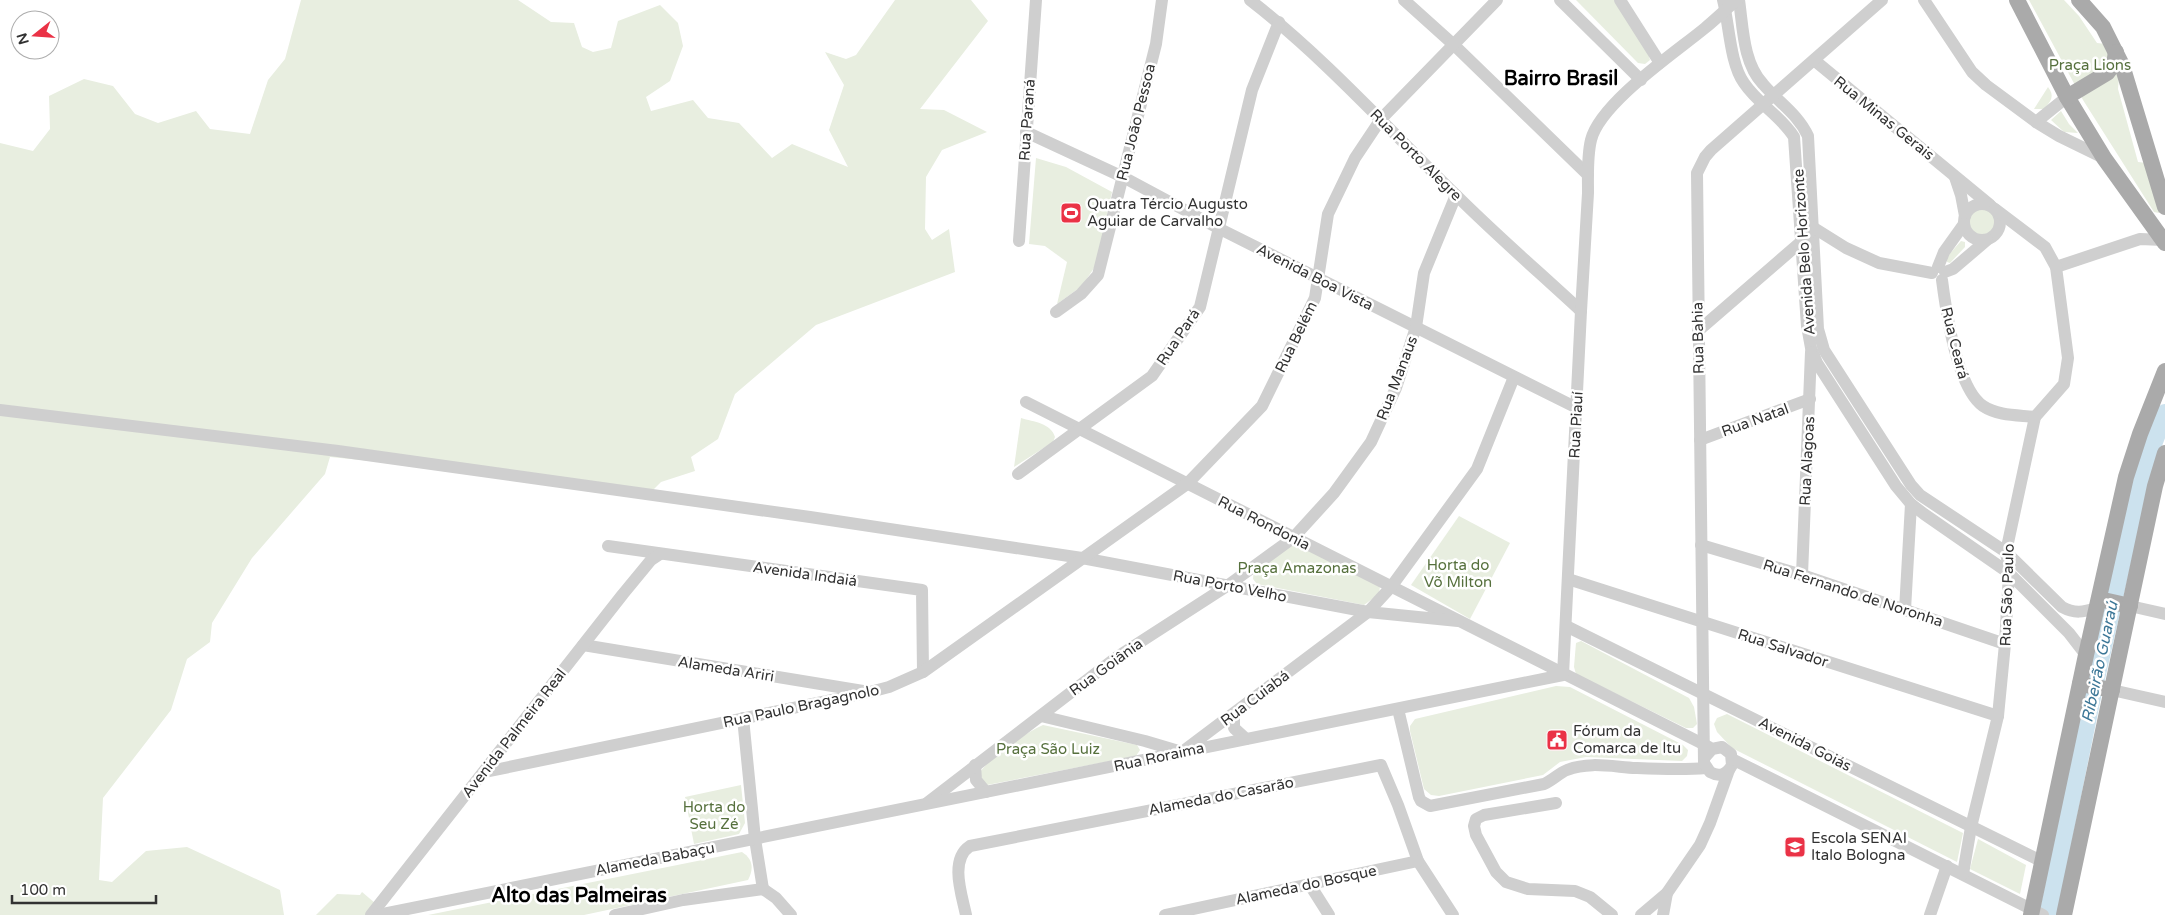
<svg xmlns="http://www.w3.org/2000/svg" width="2165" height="915" font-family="'Varela Round',sans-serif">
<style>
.green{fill:#e8eee0}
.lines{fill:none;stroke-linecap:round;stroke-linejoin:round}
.river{stroke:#cce2ee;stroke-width:18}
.minor{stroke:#cfcfcf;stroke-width:12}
.major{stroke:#aaa;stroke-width:16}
.labels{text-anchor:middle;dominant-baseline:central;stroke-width:5;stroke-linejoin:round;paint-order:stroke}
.park-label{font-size:15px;fill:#56703d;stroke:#fff}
.street-label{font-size:15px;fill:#323232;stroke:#fff}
.poi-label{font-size:15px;fill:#323232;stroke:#fff;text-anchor:start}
.water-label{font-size:16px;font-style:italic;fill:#3c7797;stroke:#fff}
.district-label{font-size:20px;font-weight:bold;fill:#000;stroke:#fff}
</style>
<rect width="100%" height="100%" fill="#fff"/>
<!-- green -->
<g class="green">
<polygon points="301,0 518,0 551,22 574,23 582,47 593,52 611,48 618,21 660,5 678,23 683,46 670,81 646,97 651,111 693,100 708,118 739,123 772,158 792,144 848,167 829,130 844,85 825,52 846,59 856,55 895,0 971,0 988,21 920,109 944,110 987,132 942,150 926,177 925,229 932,240 949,229 955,272 816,325 735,394 718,439 691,457 695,471 661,482 653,490 620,485 330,457 325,474 252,558 212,623 210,642 187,659 171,710 103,798 99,880 112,882 146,851 187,847 280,890 284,915 0,915 0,143 33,151 50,129 49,96 84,79 113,86 135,114 158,123 196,111 210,129 250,134 268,80 285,59"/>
<polygon points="1576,0 1614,0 1648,53 1650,60 1645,64 1638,63"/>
<polygon points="2029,0 2064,0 2079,16 2097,43 2106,44 2119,76 2118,89 2138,162 2147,163 2160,210 2159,213 2154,212 2083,100"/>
<path d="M2048 87C2055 96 2051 101 2044 109H2034Z"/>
<polygon points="2061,111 2069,124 2078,133 2064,132 2051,120"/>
<polygon points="1036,158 1066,167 1112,192 1096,265 1082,286 1057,304 1067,262 1045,246 1029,244"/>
<circle cx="1982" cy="222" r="13"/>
<polygon points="1961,241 1965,242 1965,247 1950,263 1947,262 1946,258"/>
<path d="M1021 418C1034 422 1051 423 1055 437L1053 442 1014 467Z"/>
<polygon points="1459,516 1510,543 1470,619 1411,585"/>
<polygon points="1295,542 1380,586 1379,594 1364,605 1257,584 1253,579 1254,569"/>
<polygon points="1581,641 1689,698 1694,707 1697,724 1693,728 1686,728 1576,674 1574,667 1576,643"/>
<polygon points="1556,686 1570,687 1683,745 1688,750 1687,756 1682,761 1586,757 1560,762 1543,775 1439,796 1431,795 1424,789 1410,731 1410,726 1415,719"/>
<polygon points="1727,714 1963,833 1957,862 1732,748 1717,732 1714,724 1717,718"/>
<path d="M1043 725 1137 745 1140 750 1136 756 987 785 983 783 980 772C993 755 1023 734 1043 725Z"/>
<polygon points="741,785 745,823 739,834 694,844 685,797"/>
<polygon points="1978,839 2026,865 2020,894 1970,869"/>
<path d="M742 852C753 859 754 869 748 880L584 915H428Z"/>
<polygon points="362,892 382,909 380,915 316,915 337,894 360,895"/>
</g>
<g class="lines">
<!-- river -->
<polyline class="river" points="2048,915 2093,692 2142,473 2165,413"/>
<!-- minor -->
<g class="minor">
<path d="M1250 0C1325 58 1388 129 1456 195 1496 235 1539 272 1581 311"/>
<polyline points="1404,0 1454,45 1588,175"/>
<polyline points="1560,0 1641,80"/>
<polyline points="1620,0 1660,63"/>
<path d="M1723 0C1729 23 1730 64 1744 83 1758 104 1781 116 1794 137L1807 326 1811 348 1817 363 1896 486 1911 504 1924 514 2009 573 2069 633 2086 655"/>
<path d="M1739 0C1743 27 1743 63 1763 84 1778 102 1798 114 1808 136L1818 329 1824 350 1911 485 1920 495 2006 552 2062 607C2075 614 2083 612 2097 608"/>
<polyline points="1924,0 1972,72 1986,85 2036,122 2059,136 2104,158"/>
<polyline points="1814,60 1990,205"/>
<polyline points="2036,122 2067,97"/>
<polyline points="1026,132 1123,177 1220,229 1577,408"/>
<polyline points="1955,177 1961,195 1965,216"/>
<circle cx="1982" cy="222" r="18"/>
<polyline points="1019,241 1036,0"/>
<polyline points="1938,267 1944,252 1964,224"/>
<polyline points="2056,267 2140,239 2163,240"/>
<polyline points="1945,272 1953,269 1987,240"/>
<path d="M1942 280C1946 311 1957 388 1983 406 1998 416 2018 415 2035 417"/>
<polyline points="1056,312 1081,294 1098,275 1156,44 1162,0"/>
<polyline points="1698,331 1802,241 1814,228 1846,248 1879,263 1932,273"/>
<polyline points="1026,402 1709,747"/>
<polyline points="0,410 338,451 810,517 1082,558 1368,612 1458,621"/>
<polyline points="1700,440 1810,399"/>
<polyline points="1018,474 1152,376 1200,307 1252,90 1279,22"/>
<polyline points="1701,545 1802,575 2005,644"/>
<polyline points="608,546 922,590 923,672"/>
<polyline points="1802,575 1811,352"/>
<polyline points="1568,579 1998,716"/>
<polyline points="2130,606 2165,614"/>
<polyline points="1905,610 1911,504"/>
<polyline points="1566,626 2043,862"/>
<polyline points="583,645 863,691"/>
<polyline points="2112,690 2165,702"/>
<path d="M1398 709 1419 797 1421 801 1430 806 1544 784C1553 780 1559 773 1567 770 1589 761 1614 767 1636 768 1660 769 1683 770 1706 768"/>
<polyline points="1234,714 1234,728 1246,739"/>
<polyline points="1041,716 1145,741 1182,752"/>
<polyline points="743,718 755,839 763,889"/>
<polyline points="1186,749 1368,612 1391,587 1477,469 1514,377"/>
<path d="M1705 757 1712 749 1722 747 1731 754 1732 765C1727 775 1719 777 1710 772L1704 763 1697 173 1705 157 1711 150 1882 0"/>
<polyline points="1732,759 2043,915"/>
<polyline points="975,765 976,780 986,792"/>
<polyline points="485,772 870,692 889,687 923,672 1187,484 1262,406 1315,298 1328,214 1355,158 1381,119 1497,0"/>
<polyline points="927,803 1117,657 1227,586 1293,538 1334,493 1371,442 1396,388 1416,327 1424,273 1456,195"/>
<polyline points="1556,803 1484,815 1476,819 1474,826 1476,835 1496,872 1506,882 1528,889 1575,891 1590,897 1612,915"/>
<polyline points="1963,874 1971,827 1998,716 2005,644 2009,573 2006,552 2035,417 2064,384 2068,358 2056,267 2045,247 1995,209"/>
<polyline points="1310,885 1329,915"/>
<polyline points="763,889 776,898 791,915"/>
<polyline points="371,915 623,594 651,560 660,554"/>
<path d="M378 915 1563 675 1581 311 1588 193C1588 176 1587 156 1591 140 1600 103 1676 52 1705 28 1716 19 1726 9 1737 0"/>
<polyline points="615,915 683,900 763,889"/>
<path d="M966 915C962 895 949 860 970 846L1381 765 1398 805 1418 861 1453 915"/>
<polyline points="1165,915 1418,861"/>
<polyline points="1641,915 1667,893 1700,845 1710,823 1729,770"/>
<polyline points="1663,915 1667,893"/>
<polyline points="1930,915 1947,866"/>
</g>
<!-- major -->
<g class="major">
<polyline points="2017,0 2067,97 2104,158 2165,243"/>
<polyline points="2079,0 2103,27 2122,65 2165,207"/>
<polyline points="2067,97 2107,73 2114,64 2116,52"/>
<polyline points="2099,599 2130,606"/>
<polyline points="2080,684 2112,690"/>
<polyline points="2031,915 2086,655 2126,477 2140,434 2165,371"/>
<polyline points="2064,915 2155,486 2165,453"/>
</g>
</g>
<!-- icons -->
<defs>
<g id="stadium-square" transform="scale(1.125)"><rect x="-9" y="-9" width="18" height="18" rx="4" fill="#ea3246" stroke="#fff"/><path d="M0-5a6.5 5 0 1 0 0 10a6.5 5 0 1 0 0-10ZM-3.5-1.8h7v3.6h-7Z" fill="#fff"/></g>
<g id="civic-square" transform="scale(1.125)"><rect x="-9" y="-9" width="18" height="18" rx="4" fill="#ea3246" stroke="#fff"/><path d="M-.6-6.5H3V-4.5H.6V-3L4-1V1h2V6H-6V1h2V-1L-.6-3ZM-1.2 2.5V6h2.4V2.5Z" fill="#fff"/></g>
<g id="university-square" transform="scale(1.125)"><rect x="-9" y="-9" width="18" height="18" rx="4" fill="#ea3246" stroke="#fff"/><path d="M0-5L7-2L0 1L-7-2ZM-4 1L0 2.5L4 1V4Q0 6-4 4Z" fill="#fff"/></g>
</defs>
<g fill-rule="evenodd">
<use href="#stadium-square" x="1071" y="213"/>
<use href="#civic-square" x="1557" y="740"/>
<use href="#university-square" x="1795" y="847"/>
</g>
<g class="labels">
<!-- park labels -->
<g class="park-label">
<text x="2090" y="65">Praça Lions</text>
<text x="1458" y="565">Horta do<tspan x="1458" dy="17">Võ Milton</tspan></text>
<text x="1297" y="568">Praça Amazonas</text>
<text x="1048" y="749">Praça São Luiz</text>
<text x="714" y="807">Horta do<tspan x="714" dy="17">Seu Zé</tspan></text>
</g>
<!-- street labels -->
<g class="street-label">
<text transform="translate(1884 118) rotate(39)">Rua Minas Gerais</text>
<text transform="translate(1027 120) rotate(-86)">Rua Paraná</text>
<text transform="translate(1136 122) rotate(-76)">Rua João Pessoa</text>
<text transform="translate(1416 155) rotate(45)">Rua Porto Alegre</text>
<text transform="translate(1804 252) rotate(-94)">Avenida Belo Horizonte</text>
<text transform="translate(1315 277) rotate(27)">Avenida Boa Vista</text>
<text transform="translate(1178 337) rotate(-56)">Rua Pará</text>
<text transform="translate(1296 337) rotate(-64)">Rua Belém</text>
<text transform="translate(1698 338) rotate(-91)">Rua Bahia</text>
<text transform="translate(1955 343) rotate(76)">Rua Ceará</text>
<text transform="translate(1397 378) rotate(-69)">Rua Manaus</text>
<text transform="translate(1755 420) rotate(-20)">Rua Natal</text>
<text transform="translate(1576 425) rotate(-87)">Rua Piauí</text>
<text transform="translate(1807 461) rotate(-87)">Rua Alagoas</text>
<text transform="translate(1264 523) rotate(27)">Rua Rondonia</text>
<text transform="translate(805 574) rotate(8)">Avenida Indaiá</text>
<text transform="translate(1230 586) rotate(11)">Rua Porto Velho</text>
<text transform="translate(1853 593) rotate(18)">Rua Fernando de Noronha</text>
<text transform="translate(2007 595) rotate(-88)">Rua São Paulo</text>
<text transform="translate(1783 648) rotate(18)">Rua Salvador</text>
<text transform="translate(1106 667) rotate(-36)">Rua Goiânia</text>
<text transform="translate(726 669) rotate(9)">Alameda Ariri</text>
<text transform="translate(1255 698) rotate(-37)">Rua Cuiabá</text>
<text transform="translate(801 706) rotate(-12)">Rua Paulo Bragagnolo</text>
<text transform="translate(514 733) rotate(-52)">Avenida Palmeira Real</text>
<text transform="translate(1805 744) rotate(27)">Avenida Goiás</text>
<text transform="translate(1159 757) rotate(-12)">Rua Roraima</text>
<text transform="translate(1221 796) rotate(-11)">Alameda do Casarão</text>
<text transform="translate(655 859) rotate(-11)">Alameda Babaçu</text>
<text transform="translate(1306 885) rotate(-12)">Alameda do Bosque</text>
</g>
<!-- poi labels -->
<g class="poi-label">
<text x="1087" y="204">Quatra Tércio Augusto<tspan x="1087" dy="17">Aguiar de Carvalho</tspan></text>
<text x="1573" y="731">Fórum da<tspan x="1573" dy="17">Comarca de Itu</tspan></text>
<text x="1811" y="838">Escola SENAI<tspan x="1811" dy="17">Italo Bologna</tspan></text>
</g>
<!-- water labels -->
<g class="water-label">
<text transform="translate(2100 662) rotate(-78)">Ribeirão Guaraú</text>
</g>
<!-- district labels -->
<g class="district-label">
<text x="1561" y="79">Bairro Brasil</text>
<text x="579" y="896">Alto das Palmeiras</text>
</g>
</g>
<!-- north arrow -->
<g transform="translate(35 35) rotate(253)"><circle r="24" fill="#ffffff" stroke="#adadad"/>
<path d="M0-4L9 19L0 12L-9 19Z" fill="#ea3246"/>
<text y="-8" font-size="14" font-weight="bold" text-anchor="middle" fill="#323232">N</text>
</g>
<!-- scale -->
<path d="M12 895v8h144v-8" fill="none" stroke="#323232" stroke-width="2.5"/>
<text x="20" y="895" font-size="15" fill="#323232" stroke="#ffffff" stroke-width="4" paint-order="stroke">100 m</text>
</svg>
